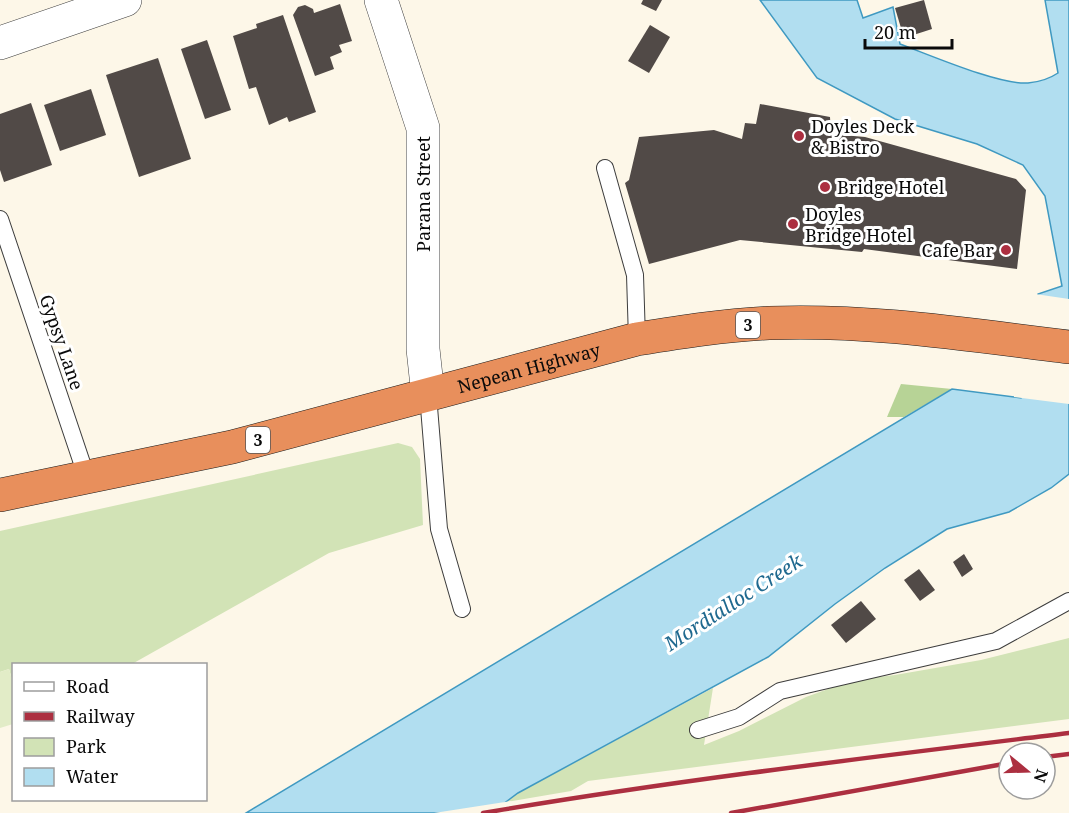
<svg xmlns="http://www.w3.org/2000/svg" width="1069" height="813" font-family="'Noto Serif',serif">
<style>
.green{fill:#d2e3b6}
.forest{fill:#b7d396}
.pitch{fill:#e2ecc7}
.water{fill:#b1def0;stroke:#3f99c1;stroke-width:1.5}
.pier{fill:#fdf7e8}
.building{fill:#514a47}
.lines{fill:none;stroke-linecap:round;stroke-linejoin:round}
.lane-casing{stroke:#3d3d3d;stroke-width:18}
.street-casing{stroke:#3d3d3d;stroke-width:34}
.highway-casing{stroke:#1b1b1b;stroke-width:34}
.lane{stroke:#fff;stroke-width:16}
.street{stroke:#fff;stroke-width:33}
.highway{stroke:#e88f5c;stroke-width:33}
.rail{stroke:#ac2f40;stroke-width:4.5}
.poi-dot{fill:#ac2f40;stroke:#fff;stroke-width:2}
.labels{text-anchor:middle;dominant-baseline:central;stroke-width:6;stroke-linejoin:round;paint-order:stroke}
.shield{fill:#fff;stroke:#545454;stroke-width:1.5}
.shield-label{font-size:16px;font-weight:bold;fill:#0a0a0a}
.poi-label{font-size:18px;fill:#0a0a0a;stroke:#fff;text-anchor:start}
.street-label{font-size:18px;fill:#0a0a0a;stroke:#fff}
.water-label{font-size:20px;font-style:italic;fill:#1f698f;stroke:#fff}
</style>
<rect width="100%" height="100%" fill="#fdf7e8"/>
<!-- green -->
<g class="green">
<polygon points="398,443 412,447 420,459 423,525 329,553 132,664 14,664 13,683 9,669 0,672 0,531"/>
<polygon points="1069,638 1069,719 588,781 571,791 506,802 518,793 713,688 704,745 739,731 806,697 853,680 895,675 981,660"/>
</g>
<!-- forest -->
<polygon class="forest" points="901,384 952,389 904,417 887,417"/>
<!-- pitch -->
<polygon class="pitch" points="9,669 13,683 13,724 0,728 0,672"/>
<!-- water -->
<path class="water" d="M760 0H857L863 18 893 7 900 44C930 55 999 85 1028 83 1040 82 1049 79 1058 73L1045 0H1069V474L1051 488 1009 512 947 529 885 568 835 604 768 657 518 793 491 813H246L952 389 1021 398 1038 294 1062 286 1045 196 1023 165 977 144 895 119 817 78Z"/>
<!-- pier -->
<g class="pier">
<polygon points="1035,294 1069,299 1069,404 1014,397 1014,394 1019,395"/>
<polygon points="512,801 496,813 434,813 505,802"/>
</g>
<!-- building -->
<g class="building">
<polygon points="643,0 662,0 656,11 641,4"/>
<polygon points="924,0 932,29 904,38 895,8"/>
<polygon points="340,4 352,41 339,45 342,52 330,57 334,69 315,76 293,15 298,7 305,5 313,9 314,13"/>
<polygon points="283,15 316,112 289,122 287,117 269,125 256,87 249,89 233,36 257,28 256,24"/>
<polygon points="650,25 670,37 649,73 628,61"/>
<polygon points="207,40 231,110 205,119 181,49"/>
<polygon points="158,58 191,159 139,177 106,75"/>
<polygon points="91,89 106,135 60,151 44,105"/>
<polygon points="31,103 52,165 4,182 0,170 0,114"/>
<polygon points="760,104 830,117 831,134 865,137 1016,179 1026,190 1017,269 864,249 862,252 740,240 649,264 625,183 629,180 639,137 714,130 742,139 745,123 756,124"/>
<polygon points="964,554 973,569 962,577 953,562"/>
<polygon points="919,569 935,590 920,601 904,580"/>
<polygon points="861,601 876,619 846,643 831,625"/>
</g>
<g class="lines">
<!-- lane casing -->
<g class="lane-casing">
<g id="lane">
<polyline points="605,168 635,275 637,339"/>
<polyline points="0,219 87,478"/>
<polyline points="428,395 439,529 462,609"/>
<polyline points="698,730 739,717 780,691 996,641 1069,601"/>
</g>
</g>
<!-- street casing -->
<g class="street-casing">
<g id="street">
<polyline points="381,0 423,128 423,349 428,395"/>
<polyline points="0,43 125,0"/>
</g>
</g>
<!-- highway casing -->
<g class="highway-casing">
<g id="highway">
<path id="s1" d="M0 495 232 447 637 339C681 332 725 325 769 323 869 319 970 335 1069 347"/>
</g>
</g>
<!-- lane -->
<use href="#lane" class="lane"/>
<!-- street -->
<use href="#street" class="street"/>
<!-- highway -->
<use href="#highway" class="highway"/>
<!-- rail -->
<g class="rail">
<polyline points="1045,757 1069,754"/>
<path d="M483 813C677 780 873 757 1069 733"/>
<polyline points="731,813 1009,763"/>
</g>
</g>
<!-- markers -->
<g class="poi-dot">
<circle cx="799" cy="136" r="6"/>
<circle cx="825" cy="187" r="6"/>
<circle cx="793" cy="224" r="6"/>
<circle cx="1006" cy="250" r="6"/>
</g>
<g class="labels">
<!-- shield labels -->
<g class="shield">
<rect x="736" y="312" width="24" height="26" rx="4.5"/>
<rect x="246" y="427" width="24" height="26" rx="4.5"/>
</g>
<g class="shield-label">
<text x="748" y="325">3</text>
<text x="258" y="440">3</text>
</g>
<!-- poi labels -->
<g class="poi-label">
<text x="811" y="126">Doyles Deck<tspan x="811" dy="21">&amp; Bistro</tspan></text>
<text x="837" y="187">Bridge Hotel</text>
<text x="805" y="214">Doyles<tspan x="805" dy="21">Bridge Hotel</tspan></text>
<text x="994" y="250" text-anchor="end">Cafe Bar</text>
</g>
<!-- street labels -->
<g class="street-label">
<text transform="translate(423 194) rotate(-90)">Parana Street</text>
<text transform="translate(62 342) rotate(71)">Gypsy Lane</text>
<text stroke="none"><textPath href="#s1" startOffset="544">Nepean Highway</textPath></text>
</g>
<!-- water labels -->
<g class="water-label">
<text transform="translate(733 602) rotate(-33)">Mordialloc Creek</text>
</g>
</g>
<!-- legend -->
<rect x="12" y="663" width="195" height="138" fill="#ffffff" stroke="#9d9d9d" stroke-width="1.5"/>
<rect x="24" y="682" width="30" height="9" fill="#ffffff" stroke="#9d9d9d" stroke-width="1.5"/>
<text x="66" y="693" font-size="18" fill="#0a0a0a">Road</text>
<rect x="24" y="712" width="30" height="9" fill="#ac2f40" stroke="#9d9d9d" stroke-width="1.5"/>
<text x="66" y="723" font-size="18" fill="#0a0a0a">Railway</text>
<rect x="24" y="738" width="30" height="18" fill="#d2e3b6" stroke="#9d9d9d" stroke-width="1.5"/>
<text x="66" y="753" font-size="18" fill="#0a0a0a">Park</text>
<rect x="24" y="768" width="30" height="18" fill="#b1def0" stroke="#9d9d9d" stroke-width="1.5"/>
<text x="66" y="783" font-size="18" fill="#0a0a0a">Water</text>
<!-- north arrow -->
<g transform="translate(1027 771) rotate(109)"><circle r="28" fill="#ffffff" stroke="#9d9d9d" stroke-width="1.5"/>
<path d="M0-4.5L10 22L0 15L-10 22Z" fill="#ac2f40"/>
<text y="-9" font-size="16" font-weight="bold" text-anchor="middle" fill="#0a0a0a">N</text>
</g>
<!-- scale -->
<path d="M865 39v9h87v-9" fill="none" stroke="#0a0a0a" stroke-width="3"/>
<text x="874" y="39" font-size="18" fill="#0a0a0a" stroke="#ffffff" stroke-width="4.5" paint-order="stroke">20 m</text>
</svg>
